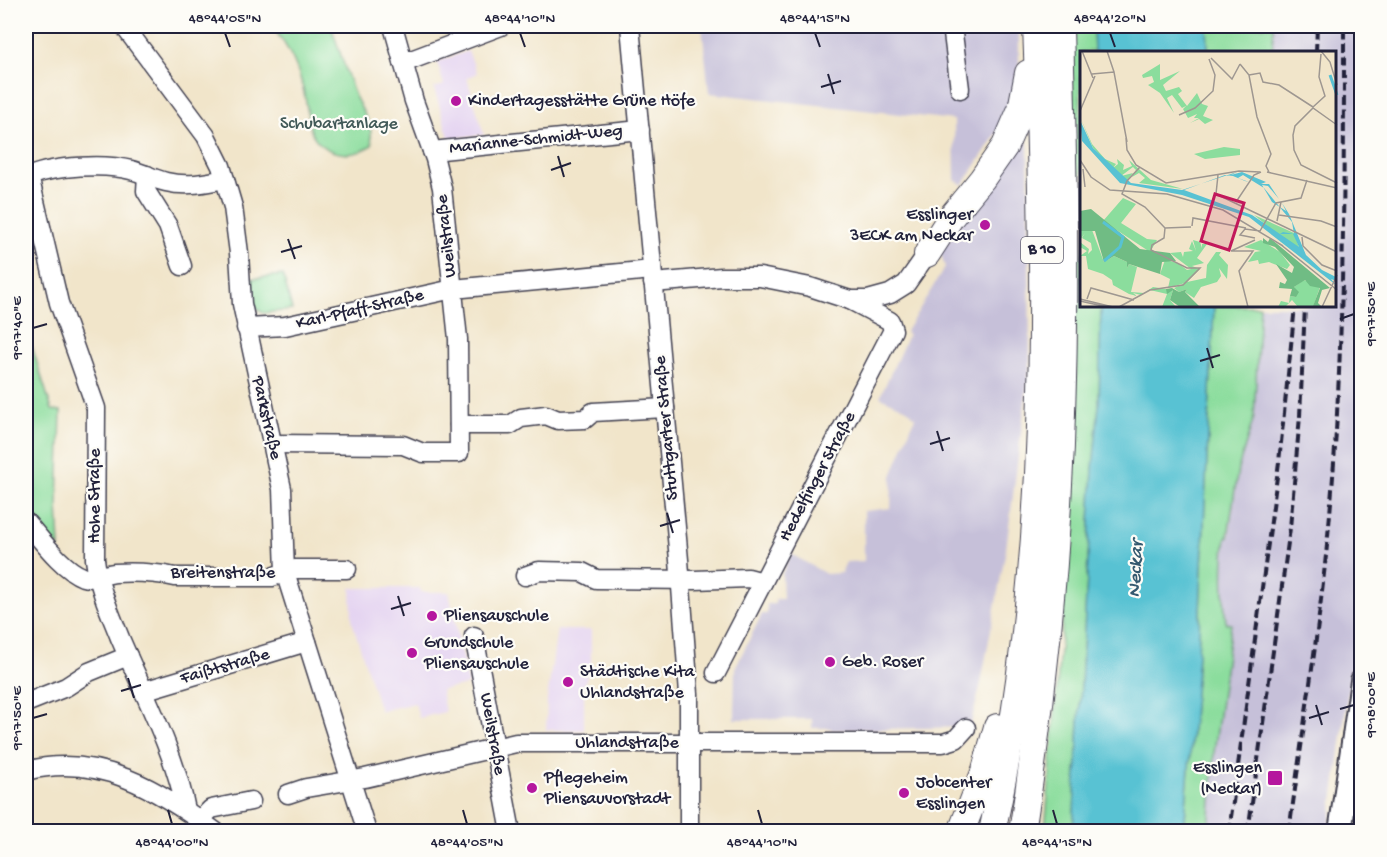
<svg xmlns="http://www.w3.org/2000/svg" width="1387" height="857" font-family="'Gochi Hand',sans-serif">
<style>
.built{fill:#e4d3f1}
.industrial{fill:#c6c0d9}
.green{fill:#8bdd9d;stroke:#56806c;stroke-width:1.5}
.water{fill:#58c2d3;stroke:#3d7287;stroke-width:1.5}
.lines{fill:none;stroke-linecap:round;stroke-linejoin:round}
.minor-casing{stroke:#413f50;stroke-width:21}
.major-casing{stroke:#413f50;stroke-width:26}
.highway-casing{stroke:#413f50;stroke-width:28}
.minor{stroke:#fff;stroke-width:18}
.major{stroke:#fff;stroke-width:22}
.highway{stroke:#fff;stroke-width:26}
.rail{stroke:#22223b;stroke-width:4;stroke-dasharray:9 4.5;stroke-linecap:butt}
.ticks{fill:none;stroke:#22223b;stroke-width:2}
.poi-dot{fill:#b5179e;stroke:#fdfcf7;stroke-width:2}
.labels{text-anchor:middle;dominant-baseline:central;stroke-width:4.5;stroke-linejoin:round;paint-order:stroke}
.shield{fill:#fdfcf7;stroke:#646373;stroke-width:1.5}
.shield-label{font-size:16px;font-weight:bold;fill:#22223b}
.poi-label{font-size:18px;fill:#22223b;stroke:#fdfcf7;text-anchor:start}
.park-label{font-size:18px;fill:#425a58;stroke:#fdfcf7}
.street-label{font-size:18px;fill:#22223b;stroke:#fdfcf7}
.water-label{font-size:20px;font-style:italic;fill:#355a70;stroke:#fdfcf7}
.inset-river{fill:none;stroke:#58c2d3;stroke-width:3}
.inset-road{fill:none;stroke:#9e9791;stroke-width:1.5}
.view{fill:#c2185b;fill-opacity:0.15;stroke:#c2185b;stroke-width:3}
.inset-edge{fill:none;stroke:#22223b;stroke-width:3}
.neatline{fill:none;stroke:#22223b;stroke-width:2}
.ticks-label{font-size:15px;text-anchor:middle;fill:#22223b}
</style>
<rect width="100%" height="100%" fill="#fdfcf7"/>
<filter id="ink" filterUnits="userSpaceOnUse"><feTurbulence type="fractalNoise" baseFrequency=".0167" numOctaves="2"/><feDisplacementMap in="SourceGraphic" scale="12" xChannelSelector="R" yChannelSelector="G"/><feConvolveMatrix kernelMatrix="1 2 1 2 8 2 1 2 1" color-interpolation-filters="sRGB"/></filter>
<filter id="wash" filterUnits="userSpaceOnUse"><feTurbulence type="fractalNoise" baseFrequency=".008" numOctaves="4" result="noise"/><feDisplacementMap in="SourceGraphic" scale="24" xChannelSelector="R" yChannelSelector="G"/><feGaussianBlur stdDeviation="1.35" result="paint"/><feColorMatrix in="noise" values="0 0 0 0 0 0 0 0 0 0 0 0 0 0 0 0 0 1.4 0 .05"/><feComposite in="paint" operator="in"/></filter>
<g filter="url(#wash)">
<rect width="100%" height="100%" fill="#f1e5ca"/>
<!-- built -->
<g class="built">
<polygon points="468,51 477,73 467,78 484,135 449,138 434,88 444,85 437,62"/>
<polygon points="351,588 420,588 421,592 449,592 468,685 441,690 445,712 419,718 415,703 380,711 352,621"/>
<polygon points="557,630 591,630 591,664 584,686 584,730 546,730 547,700"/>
</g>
<!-- industrial -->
<g class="industrial">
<polygon points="702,26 1019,26 1019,63 1013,95 1000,128 963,185 955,180 954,120 709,93"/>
<polygon points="1274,26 1361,26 1362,590 1329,831 1209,832 1214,753 1231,624 1226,624 1223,589 1223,556 1226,537 1229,537 1238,469 1254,417 1260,306 1334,306 1334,52 1272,52"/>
<polygon points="1019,141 1028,142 1030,365 1006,549 981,683 970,727 831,730 831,728 812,728 812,719 734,719 735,668 762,614 767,614 767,604 775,604 775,599 783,599 782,574 791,554 826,574 841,573 846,562 864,561 864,511 891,508 892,476 915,417 907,409 880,397 908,335 905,333 945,267 940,251"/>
</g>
<!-- green -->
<g class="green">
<path d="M271 26H331L354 94 370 125 372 145C353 160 323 155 312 133 307 123 308 108 305 97 300 71 288 45 271 26Z"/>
<polygon points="1071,26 1093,26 1094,52 1081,52 1081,306 1101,306 1099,405 1093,469 1073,831 1045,832 1069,540 1076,394"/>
<polygon points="1207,26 1274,26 1272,52 1208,52"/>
<polygon points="283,275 292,310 263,313 255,308 250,279"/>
<path d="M1214 306H1260L1254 417 1238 469 1228 537H1226C1222 566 1223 594 1226 623L1231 624 1214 753 1209 831 1184 832 1198 655Z"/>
<polygon points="26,328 52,410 61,411 58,504 60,548 26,516"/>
</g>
<!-- water -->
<g class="water">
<polygon points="1093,26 1207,26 1208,52 1094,52"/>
<polygon points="1101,306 1214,306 1198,655 1184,831 1073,831 1093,469 1099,405"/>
</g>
</g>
<g filter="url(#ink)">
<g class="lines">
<!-- minor casing -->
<g class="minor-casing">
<g id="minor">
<polyline points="124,26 206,136 221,166 233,207 239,253 242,304 282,489 285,572 367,832"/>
<polyline points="630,26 679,560 689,694 689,832"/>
<polyline points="952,26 960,89"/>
<polyline points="403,63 501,26"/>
<polyline points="432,151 640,130"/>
<polyline points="147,175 146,191 168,226 182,266"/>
<polyline points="653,283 722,277 760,277 810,287 850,300 868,300 890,294 906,284 927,254"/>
<polyline points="246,328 285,326 453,289 652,270"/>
<polyline points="459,425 510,425 521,418 546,415 558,420 585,419 593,412 665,408"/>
<polyline points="272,444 403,445 423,453 459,453 458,339 442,188 435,159 414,101 393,26"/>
<path d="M26 522C40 538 62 569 83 577 92 580 105 574 115 573 135 572 156 573 175 577H272L295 569H347"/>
<polyline points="525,576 539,571 582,572 596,579 695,580 748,578 763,582"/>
<polyline points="474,636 511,832"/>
<polyline points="716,673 893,330 890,321 850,300"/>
<polyline points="143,691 307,642"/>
<polyline points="26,703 66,687 89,672 128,656"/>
<path d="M26 771C99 752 159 790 216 832"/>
<polyline points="288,794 306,788 365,778 516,743 943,743 956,739 966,728"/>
<path d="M186 810C175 753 143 692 120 638 110 613 98 586 95 559L96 408 59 303 30 180V176C55 166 105 163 131 170 143 173 154 179 166 182 186 187 206 183 225 179"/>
<polyline points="200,820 211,809 251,801"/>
</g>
</g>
<!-- major casing -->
<g class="major-casing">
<polyline id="major" points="1340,832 1362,681"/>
</g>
<!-- highway casing -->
<g class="highway-casing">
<g id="highway">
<polyline points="927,254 951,217 982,179 1005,146 1021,109 1028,73"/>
<polyline points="961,832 985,770 997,727"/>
<path d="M992 832C1051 568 1046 294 1036 26"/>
<path d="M1022 832C1046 682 1060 531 1063 380 1066 262 1063 144 1060 26"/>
</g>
</g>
<!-- minor -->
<use href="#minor" class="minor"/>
<!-- major -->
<use href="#major" class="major"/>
<!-- highway -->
<use href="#highway" class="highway"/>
<!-- rail -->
<g class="rail">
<polyline points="1316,52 1317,26"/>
<polyline points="1229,832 1279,462 1295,306"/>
<polyline points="1248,832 1290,528 1300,416 1305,306"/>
<path d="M1289 832C1304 722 1322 612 1331 502 1344 344 1344 184 1344 26"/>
</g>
</g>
</g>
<!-- ticks -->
<path class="ticks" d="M225 33 230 47M520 33 525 47M815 33 820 47M1110 33 1115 47M828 74 834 94M821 87 841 81M558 156 564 177M551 170 571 163M288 239 295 259M281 252 302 246M1340 319 1354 314M33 328 47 324M1207 348 1213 368M1200 361 1220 355M937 431 943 451M930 444 950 438M667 513 673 533M660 526 680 520M398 596 404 616M391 609 411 603M128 678 134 698M121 691 141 685M1316 705 1322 725M1340 709 1354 705M33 718 47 714M1309 718 1329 712M168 810 172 824M463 810 467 824M758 810 762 824M1053 810 1057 824"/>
<!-- markers -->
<g class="poi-dot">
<circle cx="456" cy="101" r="6"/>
<circle cx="985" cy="225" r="6"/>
<circle cx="432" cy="616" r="6"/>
<circle cx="412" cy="653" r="6"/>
<circle cx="830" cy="662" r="6"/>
<circle cx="568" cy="682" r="6"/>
<rect x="1267" y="770" width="16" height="16" rx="3"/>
<circle cx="532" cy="788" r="6"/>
<circle cx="904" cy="793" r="6"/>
</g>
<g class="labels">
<!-- shield labels -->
<rect class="shield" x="1021" y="237" width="42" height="26" rx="4.5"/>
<g class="shield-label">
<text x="1042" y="250">B 10</text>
</g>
<!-- poi labels -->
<g class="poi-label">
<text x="468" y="101">Kindertagesstätte Grüne Höfe</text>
<text x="973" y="215" text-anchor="end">Esslinger<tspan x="973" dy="21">3ECK am Neckar</tspan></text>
<text x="444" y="616">Pliensauschule</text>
<text x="424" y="643">Grundschule<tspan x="424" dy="21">Pliensauschule</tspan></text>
<text x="842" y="662">Geb. Roser</text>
<text x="580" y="672">Städtische Kita<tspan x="580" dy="21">Uhlandstraße</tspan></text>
<text x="1262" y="768" text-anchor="end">Esslingen<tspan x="1262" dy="21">(Neckar)</tspan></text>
<text x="544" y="778">Pflegeheim<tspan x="544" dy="21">Pliensauvorstadt</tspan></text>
<text x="916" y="783">Jobcenter<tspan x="916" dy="21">Esslingen</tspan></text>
</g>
<!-- park labels -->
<g class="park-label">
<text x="339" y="124">Schubartanlage</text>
</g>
<!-- street labels -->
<g class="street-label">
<text transform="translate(536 140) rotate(-6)">Marianne-Schmidt-Weg</text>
<text transform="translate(447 236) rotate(-96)">Weilstraße</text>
<text transform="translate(360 310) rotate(-13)">Karl-Pfaff-Straße</text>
<text transform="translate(266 418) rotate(77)">Parkstraße</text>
<text transform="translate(667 428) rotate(-95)">Stuttgarter Straße</text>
<text transform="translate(818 477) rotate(-62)">Hedelfinger Straße</text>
<text transform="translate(95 496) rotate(-90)">Hohe Straße</text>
<text x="223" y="573">Breitenstraße</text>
<text transform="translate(225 667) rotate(-16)">Faißtstraße</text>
<text transform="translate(492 734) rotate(80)">Weilstraße</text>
<text x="627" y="743">Uhlandstraße</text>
</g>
<!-- water labels -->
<g class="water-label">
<text transform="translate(1137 569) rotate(-87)">Neckar</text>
</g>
</g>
<!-- overview -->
<g transform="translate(1080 51)">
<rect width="256" height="256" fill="#f1e5ca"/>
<path d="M80 13V29L100 20 83 34 86 40 99 36 102 40 98 43 107 55 117 42 122 53 128 55 123 65 133 69 125 73 119 68 110 72 119 67H114L117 63 108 67 103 58 106 55 102 57 92 44 87 47 94 62 80 42 68 34 74 31 72 25 63 27 62 24ZM0 66 12 93 25 108 36 113 33 117 38 113 37 108 44 114 43 119 52 115 49 109 71 129 103 138 59 132 65 127 59 122 52 126 56 119 53 116 41 125 53 122 47 130 43 127 13 97ZM144 96 160 98V104L125 108 114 103ZM43 147 56 153 41 172 67 188 77 189 70 201 23 170ZM174 164 214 182 220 199 200 185ZM12 179 24 211 34 205 47 211V217L49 213 57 216 51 241 64 242 73 236 93 239 90 249 96 256H82L87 243 70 239 61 244 53 242 57 245 49 243 33 234 32 229 23 223 8 218 6 205H0L7 200 0 196V191L9 198 8 203 12 199 11 192 2 187 5 182 0 189V180ZM113 189 120 191 122 197V193H127L117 207 124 212 112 215 120 218 107 231 126 227 127 214 136 201H141L139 204 148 214 147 228 139 217 141 225 137 231 121 236 114 247 105 241 107 238 99 241 94 237 105 232 88 237 90 228 80 223 85 209 98 212 107 219 111 218 90 202 101 201 103 206 104 201 113 200 109 198 112 190 116 200ZM181 189 200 201 210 214 207 218 189 211 179 213 178 209 168 211 175 201 181 200 164 196ZM224 229 240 236 233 256H218L212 249 205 256H198L201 250 209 252 210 245 216 246 214 236Z" fill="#8bdd9d"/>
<path d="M11 158 60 198 90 202 96 210 82 211 80 223 49 213 47 217V211L34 205 24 211 15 180H0V160ZM183 187 188 191 190 187 250 237 242 239 238 252 242 256 233 255 240 237 230 235 225 229 214 236 219 241 216 246 210 245 212 238 199 237 200 231 205 233 207 229 196 213 212 222 214 216 195 196 183 192ZM92 237 99 241 107 238 105 241 119 255 100 256 90 249 93 239 87 243 86 238Z" fill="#70bc84"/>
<path d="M0 69 13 97 51 132 102 139 157 121 151 124 162 121 186 131 181 133H189L199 148 188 135 182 134 192 151 206 160 202 152 209 163 226 204 242 219 256 226V230L251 228 256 234 169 166 102 144 40 132 2 90ZM145 124 153 125 165 130 169 131 158 127 163 124 184 137 212 171 214 183 203 181 200 183H213L219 196 172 164 104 139Z" fill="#58c2d3" fill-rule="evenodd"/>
<path class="inset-river" d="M250 24 257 44M23 171 43 186 40 196 24 210"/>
<path class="inset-road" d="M2 0 13 27M27 0 34 21M241 0 250 11 257 34M131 7 152 28 160 13M160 13 169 24 177 66 191 103 186 115 189 121M12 23 34 21 47 91M169 24 180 22 183 31 199 34 233 56M233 56 245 45 239 26 241 3M0 60 15 25M99 64 115 57 133 40 135 24 129 8M257 74 233 57 215 75 213 84 214 99 221 114 257 132M46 87 47 99 56 114 86 132 159 120 180 121M0 109 11 126 30 139 87 143 143 159 203 195M3 118 5 136M187 121 257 137M138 124 136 143 257 201M156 151 174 124 181 121M199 164 241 170 257 176M197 170 201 151M112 175 113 167 166 177M85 177 111 176M222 186 223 195 242 214 257 220M175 187 160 184 165 178 180 180 196 152 221 147 227 129M200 193 257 239M0 248 33 256M7 248 11 237 54 249M0 250 27 256M39 256 70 239 103 234 120 217H107L71 199 72 194 84 187 85 177 65 156 42 143 47 130 60 116M168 256 159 220 173 200H151L175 189M242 256 257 224"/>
<path class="view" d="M135 143 164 152 149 199 121 190Z"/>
<rect width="256" height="256" class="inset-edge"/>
</g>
<!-- margin -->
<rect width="1387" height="857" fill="none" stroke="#fdfcf7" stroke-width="66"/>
<rect x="33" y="33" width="1321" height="791" class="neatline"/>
<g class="ticks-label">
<text x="225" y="22">48°44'05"N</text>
<text x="520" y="22">48°44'10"N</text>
<text x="815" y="22">48°44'15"N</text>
<text x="1110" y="22">48°44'20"N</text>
<text transform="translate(1370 314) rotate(-90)" y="5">9°17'50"E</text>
<text transform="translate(16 328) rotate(-90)" y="5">9°17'40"E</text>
<text transform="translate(1370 705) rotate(-90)" y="5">9°18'00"E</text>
<text transform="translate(16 718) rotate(-90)" y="5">9°17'50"E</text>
<text x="172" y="846">48°44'00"N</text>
<text x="467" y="846">48°44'05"N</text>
<text x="762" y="846">48°44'10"N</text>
<text x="1057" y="846">48°44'15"N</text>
</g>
</svg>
